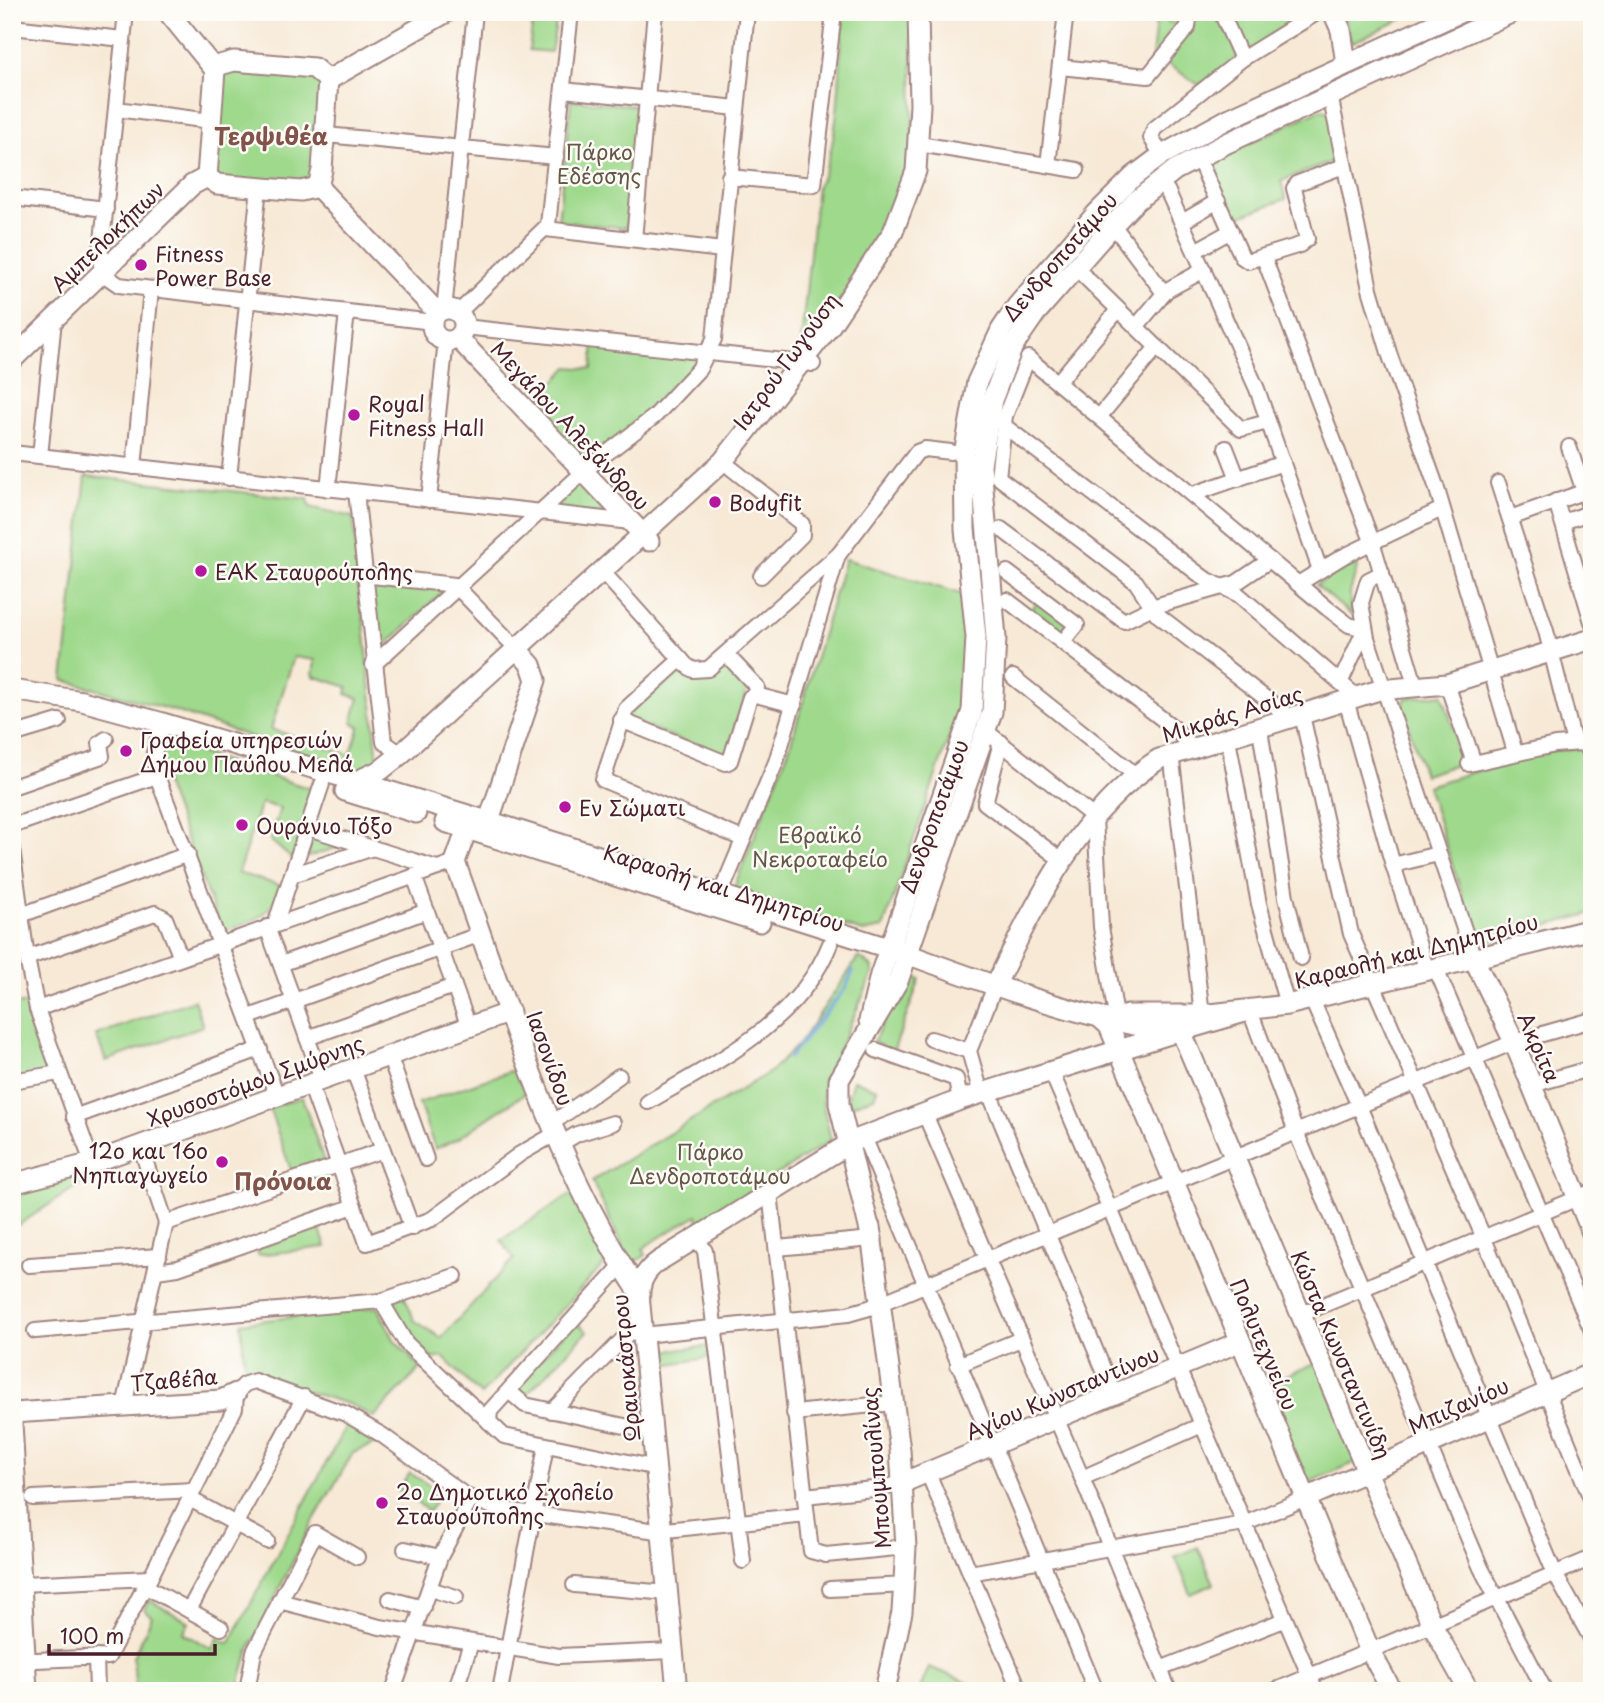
<svg xmlns="http://www.w3.org/2000/svg" width="1604" height="1703" font-family="'Playpen Sans',sans-serif">
<style>
.green{fill:#9fd98c;stroke:#747c5c;stroke-width:2;fill-rule:evenodd}
.lines{fill:none;stroke-linecap:round;stroke-linejoin:round}
.stream{stroke:#70a3dc;stroke-width:3.5}
.street-casing{stroke:#a08480;stroke-width:18}
.secondary-casing{stroke:#a08480;stroke-width:23}
.street{stroke:#fff;stroke-width:14}
.secondary{stroke:#fff;stroke-width:19}
.poi-dot{fill:#b5179e;stroke:#fdfcf7;stroke-width:2.5}
.labels{text-anchor:middle;dominant-baseline:central;stroke-width:5;stroke-linejoin:round;paint-order:stroke}
.park-label{font-size:21px;fill:#645748;stroke:#fdfcf7}
.street-label{font-size:21px;fill:#4a1f2b;stroke:#fdfcf7}
.poi-label{font-size:21px;fill:#4a1f2b;stroke:#fdfcf7;text-anchor:start}
.neighbourhood-label{font-size:23px;font-weight:bold;fill:#81534a;stroke:#fdfcf7}
.quarter-label{font-size:24px;font-weight:bold;fill:#81534a;stroke:#fdfcf7}
</style>
<rect width="100%" height="100%" fill="#fdfcf7"/>
<filter id="ink" filterUnits="userSpaceOnUse"><feTurbulence type="fractalNoise" baseFrequency=".0143" numOctaves="2"/><feDisplacementMap in="SourceGraphic" scale="14" xChannelSelector="R" yChannelSelector="G"/><feConvolveMatrix kernelMatrix="1 2 1 2 8 2 1 2 1" color-interpolation-filters="sRGB"/></filter>
<filter id="wash" filterUnits="userSpaceOnUse"><feTurbulence type="fractalNoise" baseFrequency=".00686" numOctaves="4" result="noise"/><feDisplacementMap in="SourceGraphic" scale="28" xChannelSelector="R" yChannelSelector="G"/><feGaussianBlur stdDeviation="1.57" result="paint"/><feColorMatrix in="noise" values="0 0 0 0 0 0 0 0 0 0 0 0 0 0 0 0 0 1.4 0 .05"/><feComposite in="paint" operator="in"/></filter>
<g filter="url(#wash)">
<rect width="100%" height="100%" fill="#f7e9d6"/>
<!-- green -->
<g class="green">
<polygon points="534,12 558,12 551,52 529,50"/>
<path d="M843 12H912L913 146 892 226 799 360 817 186C841 151 840 57 843 12Z"/>
<polygon points="1157,12 1169,12 1167,22 1186,25 1188,12 1312,12 1199,85 1166,63 1151,66"/>
<polygon points="1342,12 1417,12 1351,43"/>
<polygon points="1478,12 1493,12 1147,182 988,388 990,652 985,710 975,725 970,508 977,404 1008,330 1121,197 1188,147"/>
<polygon points="215,70 322,72 318,187 217,184 208,159"/>
<polygon points="571,100 639,106 626,228 558,221"/>
<polygon points="1321,109 1329,112 1339,159 1281,181 1286,199 1230,220 1205,164"/>
<polygon points="594,342 702,355 659,407 585,464 533,406 568,367 592,369"/>
<polygon points="583,475 622,518 543,510"/>
<path d="M86 476 308 499 310 507 353 517 378 761 357 773 172 710 63 680ZM294 657 315 660 313 676 348 687 346 694 359 698 352 723 360 726 350 755 271 729Z"/>
<polygon points="845,559 961,594 966,657 960,706 883,928 863,932 733,890 789,749"/>
<polygon points="1359,561 1350,593 1351,615 1316,585"/>
<polygon points="370,581 448,587 382,649 374,644"/>
<polygon points="1040,598 1077,625 1063,642 1026,615"/>
<path d="M678 668C697 682 711 676 733 669L749 683 727 759 628 719 632 711Z"/>
<polygon points="1442,694 1465,762 1424,775 1402,706 1406,698"/>
<path d="M161 740 314 790 292 859 270 840 280 808 261 803 238 873 282 886C269 919 253 921 222 932L161 773 158 753Z"/>
<polygon points="1582,747 1592,785 1592,913 1488,942 1482,941 1471,922 1427,786 1543,751"/>
<polygon points="313,834 345,845 308,857"/>
<polygon points="859,957 871,966 873,973 823,1086 823,1105 831,1140 699,1225 697,1215 649,1244 643,1249 646,1255 631,1265 592,1181 770,1072 798,1045"/>
<polygon points="908,974 920,979 893,1052 873,1042"/>
<polygon points="194,1000 203,1026 106,1061 96,1035"/>
<polygon points="33,1003 55,1072 12,1080 12,1005"/>
<polygon points="519,1068 527,1092 457,1139 435,1149 419,1103"/>
<polygon points="853,1080 877,1089 874,1097 850,1106 848,1097"/>
<polygon points="302,1097 324,1162 292,1173 269,1108"/>
<polygon points="90,1172 92,1176 17,1226 16,1202 22,1191"/>
<polygon points="574,1192 609,1259 481,1395 443,1357 432,1359 408,1335 388,1300 404,1295 414,1320 441,1338 514,1259 501,1240"/>
<polygon points="319,1227 326,1247 258,1255 257,1248"/>
<polygon points="377,1307 395,1341 421,1368 374,1417 351,1405 245,1372 241,1323"/>
<polygon points="576,1321 587,1332 524,1397 514,1387"/>
<polygon points="712,1346 713,1357 657,1366 655,1352"/>
<polygon points="1318,1362 1359,1461 1305,1484 1264,1385"/>
<polygon points="347,1424 377,1443 353,1453 312,1523 249,1650 237,1691 136,1691 133,1657 152,1617 144,1609 149,1600 189,1622 183,1633 212,1649 218,1638 229,1644"/>
<polygon points="410,1473 441,1493 429,1511 398,1490"/>
<polygon points="1198,1547 1214,1584 1191,1594 1175,1557"/>
<polygon points="929,1667 989,1691 919,1691"/>
</g>
<g class="lines">
<!-- stream -->
<polyline class="stream" points="789,1058 845,989 853,971"/>
</g>
</g>
<g filter="url(#ink)">
<g class="lines">
<!-- street casing -->
<g class="street-casing">
<g id="street">
<polyline points="126,12 100,260 103,274 119,285 433,322"/>
<polyline points="1221,12 1242,59"/>
<polyline points="12,27 123,39"/>
<polyline points="1060,67 1148,76 1188,27 1190,12"/>
<polyline points="563,90 737,108"/>
<polyline points="1330,95 1370,289 1390,356 1436,486 1515,752"/>
<polyline points="116,109 211,121"/>
<polyline points="326,135 556,157"/>
<polyline points="919,144 1077,170"/>
<polyline points="1162,155 1151,138 1154,129 1242,59 1318,12"/>
<polyline points="1048,165 1066,12"/>
<polyline points="1203,169 1242,257 1248,261 1300,245 1307,239 1294,188 1298,183 1344,166"/>
<polyline points="729,177 814,185 834,12"/>
<polyline points="1167,190 1257,389 1320,570"/>
<polyline points="12,198 106,209"/>
<polyline points="1182,222 1218,201"/>
<polyline points="1113,225 1164,293"/>
<polyline points="546,229 722,250"/>
<polyline points="634,239 655,12"/>
<polyline points="1195,251 1231,231"/>
<polyline points="1264,258 1372,541 1416,688"/>
<polyline points="1083,275 1241,429 1268,422"/>
<polyline points="444,310 475,12"/>
<polyline points="457,314 548,225 571,12"/>
<polyline points="464,327 813,364"/>
<polyline points="1136,327 1167,290 1204,270"/>
<polyline points="1058,382 1118,310"/>
<polyline points="1100,416 1157,347"/>
<polyline points="1003,425 1204,578 1239,595 1357,697"/>
<polyline points="1569,447 1591,512"/>
<polyline points="1226,448 1238,479"/>
<polyline points="12,453 631,522"/>
<polyline points="40,456 54,320"/>
<polyline points="134,467 151,289"/>
<polyline points="731,468 802,524 802,535 761,576"/>
<polyline points="229,478 259,187"/>
<polyline points="1498,483 1546,631 1574,743"/>
<polyline points="328,489 347,312"/>
<polyline points="356,492 384,742 401,754"/>
<polyline points="1193,494 1283,463"/>
<polyline points="429,500 446,340"/>
<polyline points="1556,501 1592,622"/>
<polyline points="1510,518 1583,492"/>
<polyline points="1563,522 1592,512"/>
<polyline points="1001,529 1124,621 1155,606 1236,583 1270,560"/>
<polyline points="601,570 686,665 693,670 708,669 839,554 917,452 925,449 951,452"/>
<polyline points="1007,572 1077,625 1063,642"/>
<polyline points="1382,573 1368,580 1361,603 1367,638 1474,959"/>
<polyline points="363,575 455,585 516,648"/>
<polyline points="1298,584 1342,557 1442,509"/>
<polyline points="1007,600 1174,728 1192,747"/>
<polyline points="726,654 757,687 756,695"/>
<polyline points="681,659 626,709 603,780 743,839"/>
<polyline points="373,665 589,467 655,416 699,369 714,339 747,12"/>
<polyline points="1013,677 1137,776"/>
<polyline points="1341,681 1365,629"/>
<polyline points="1447,684 1474,763"/>
<polyline points="1346,700 1393,865 1427,971"/>
<polyline points="1302,715 1351,934 1483,1236 1592,1501"/>
<polyline points="1291,718 1158,615 1136,582 998,477 1005,416 1028,358 1327,608 1349,625 1365,629"/>
<polyline points="621,720 726,763 730,761 750,697 756,695 794,705"/>
<polyline points="163,723 154,753 157,776 277,1096"/>
<polyline points="1260,729 1286,897 1301,958"/>
<polyline points="987,732 1095,818 1101,927 1116,1016"/>
<polyline points="12,735 59,721"/>
<polyline points="1228,739 1259,904 1287,1005"/>
<polyline points="1001,742 985,803 1063,861"/>
<polyline points="1171,753 1202,1015"/>
<polyline points="1469,764 1555,745 1582,743 1592,753"/>
<polyline points="12,787 102,756 100,743 106,739"/>
<polyline points="12,826 157,776"/>
<polyline points="308,828 437,868"/>
<polyline points="12,848 27,958 37,1009 92,1163"/>
<polyline points="1393,865 1438,854"/>
<polyline points="292,875 373,848"/>
<polyline points="414,876 469,1027"/>
<polyline points="720,895 776,762 838,555"/>
<polyline points="21,915 188,854"/>
<polyline points="275,925 322,784"/>
<polyline points="267,927 322,1079"/>
<polyline points="27,958 155,913 165,918 181,958"/>
<polyline points="281,964 427,911"/>
<polyline points="1436,969 1592,1331"/>
<polyline points="1312,1000 1359,1106 1555,1574 1592,1640"/>
<polyline points="37,1009 455,862"/>
<polyline points="1250,1011 1296,1132 1481,1568 1545,1691"/>
<polyline points="249,1017 481,934"/>
<polyline points="307,1038 454,986"/>
<polyline points="931,1039 969,1051"/>
<polyline points="876,1050 956,1079 960,1100"/>
<polyline points="389,1055 426,1159"/>
<polyline points="353,1069 412,1228"/>
<polyline points="1051,1071 1316,1691"/>
<polyline points="12,1081 59,1073"/>
<polyline points="310,1084 367,1243 432,1219 520,1154 555,1134"/>
<polyline points="1532,1085 1592,1068"/>
<polyline points="988,1090 1114,1395"/>
<polyline points="981,1093 969,1051 995,986"/>
<path d="M648 1102C718 1061 798 1023 830 944"/>
<polyline points="924,1112 1082,1478 1169,1691"/>
<polyline points="74,1117 260,1049"/>
<polyline points="551,1124 619,1076"/>
<polyline points="864,1137 1096,1691"/>
<polyline points="559,1145 577,1134 613,1123"/>
<polyline points="770,1193 811,1551 826,1555 906,1547"/>
<polyline points="166,1223 383,1150"/>
<polyline points="696,1237 705,1251 743,1561"/>
<polyline points="777,1248 872,1239"/>
<polyline points="29,1265 159,1256"/>
<polyline points="156,1271 178,1268 354,1206"/>
<polyline points="381,1301 406,1343 504,1436 657,1468"/>
<polyline points="381,1301 455,1276"/>
<polyline points="1302,1314 1592,1192"/>
<polyline points="35,1331 381,1301"/>
<polyline points="643,1335 848,1314 869,1308 1514,1042 1592,1020"/>
<polyline points="958,1365 1021,1339"/>
<polyline points="509,1391 525,1405 653,1432"/>
<polyline points="124,1406 166,1223 140,1145"/>
<polyline points="552,1411 628,1334 642,1329"/>
<polyline points="794,1413 893,1403"/>
<polyline points="489,1422 490,1411 622,1265"/>
<polyline points="928,1473 1020,1691"/>
<polyline points="1082,1478 1202,1425"/>
<polyline points="804,1496 883,1488 902,1483"/>
<polyline points="33,1498 194,1490"/>
<polyline points="190,1499 267,1541"/>
<polyline points="405,1549 440,1557"/>
<polyline points="970,1573 1244,1524 1306,1498"/>
<polyline points="150,1578 235,1408 236,1393 245,1384 255,1381 346,1414 382,1435 466,1496 498,1509 657,1531 806,1515"/>
<polyline points="21,1584 150,1578 145,1586 221,1628"/>
<polyline points="574,1585 668,1593"/>
<polyline points="430,1589 456,1597"/>
<polyline points="830,1589 906,1585"/>
<polyline points="390,1599 423,1608"/>
<polyline points="279,1601 380,1627 559,1656 673,1651"/>
<polyline points="189,1610 304,1397"/>
<polyline points="96,1657 97,1691"/>
<polyline points="12,1661 108,1657 145,1586"/>
<polyline points="1160,1669 1284,1620"/>
<polyline points="247,1691 254,1652 315,1533 357,1557"/>
<polyline points="393,1691 440,1557 471,1499"/>
<polyline points="455,1691 471,1643"/>
<polyline points="500,1691 546,1446"/>
<polyline points="1274,1691 1592,1558"/>
</g>
</g>
<!-- secondary casing -->
<g class="secondary-casing">
<g id="secondary">
<polyline points="168,12 215,70"/>
<polyline points="1333,12 1341,30 1346,64"/>
<polygon points="234,61 314,68 328,80 322,170 318,187 301,191 217,184 207,177 215,70 220,65"/>
<polyline points="328,80 447,12"/>
<polyline points="318,187 437,312"/>
<circle cx="448" cy="325" r="16"/>
<polyline points="459,339 649,541"/>
<polyline points="12,360 192,185 207,177"/>
<path d="M12 690 82 701 163 723 501 825 907 954C991 985 1076 1016 1165 1031H1181L1245 1012"/>
<polyline points="357,781 381,770 401,754 723,461 830,326 893,232 916,171 920,105 918,12"/>
<polyline points="345,791 416,813"/>
<polyline points="445,822 760,922"/>
<path d="M467 829 455 862C508 1007 553 1161 639 1292"/>
<polyline points="485,832 536,680 531,665 516,648"/>
<polyline points="1474,959 1514,1042 1592,1233"/>
<path d="M995 986C1035 904 1079 811 1159 759L1379 690 1447 684 1592 639"/>
<polyline points="1127,1015 1202,1015 1287,1005 1592,929"/>
<polyline points="1098,1016 1109,1026 1370,1651 1392,1691"/>
<polyline points="869,1021 880,975 972,711 976,637 965,529 964,454 977,382 1001,330 1017,306 1096,214 1134,176 1162,155 1228,119 1461,12"/>
<polyline points="1181,1031 1432,1625 1469,1691"/>
<polyline points="12,1184 92,1163 510,1012"/>
<polyline points="870,1227 900,1450 906,1547 902,1612 885,1691"/>
<polyline points="872,1239 839,1104 839,1080 898,981 992,712 996,638 981,465 992,400 1013,346 1035,314 1113,225 1136,201 1175,170 1227,143 1513,12"/>
<polyline points="12,1413 221,1400 236,1393"/>
<polyline points="12,1423 27,1691"/>
<polyline points="902,1483 1239,1342"/>
<polyline points="1306,1498 1592,1373"/>
<path d="M677 1691 640 1305C638 1285 643 1272 659 1261L855 1140 960 1100 1170 1034"/>
</g>
</g>
<!-- street -->
<use href="#street" class="street"/>
<!-- secondary -->
<use href="#secondary" class="secondary"/>
</g>
</g>
<!-- markers -->
<g class="poi-dot">
<circle cx="141" cy="265" r="7"/>
<circle cx="354" cy="415" r="7"/>
<circle cx="715" cy="502" r="7"/>
<circle cx="201" cy="571" r="7"/>
<circle cx="126" cy="751" r="7"/>
<circle cx="565" cy="807" r="7"/>
<circle cx="242" cy="825" r="7"/>
<circle cx="222" cy="1162" r="7"/>
<circle cx="382" cy="1503" r="7"/>
</g>
<g class="labels">
<!-- park labels -->
<g class="park-label">
<text x="599" y="151">Πάρκο<tspan x="599" dy="24">Εδέσσης</tspan></text>
<text x="820" y="834">Εβραϊκό<tspan x="820" dy="24">Νεκροταφείο</tspan></text>
<text x="710" y="1151">Πάρκο<tspan x="710" dy="24">Δενδροποτάμου</tspan></text>
</g>
<!-- street labels -->
<g class="street-label">
<text transform="translate(107 236) rotate(-44)">Αμπελοκήπων</text>
<text transform="translate(1059 256) rotate(-49)">Δενδροποτάμου</text>
<text transform="translate(785 361) rotate(-54)">Ιατρού Γωγούση</text>
<text transform="translate(571 425) rotate(47)">Μεγάλου Αλεξάνδρου</text>
<text transform="translate(1232 713) rotate(-17)">Μικράς Ασίας</text>
<text transform="translate(933 816) rotate(-70)">Δενδροποτάμου</text>
<text transform="translate(724 887) rotate(17)">Καραολή και Δημητρίου</text>
<text transform="translate(1416 950) rotate(-14)">Καραολή και Δημητρίου</text>
<text transform="translate(1540 1047) rotate(66)">Ακρίτα</text>
<text transform="translate(551 1058) rotate(70)">Ιασονίδου</text>
<text transform="translate(255 1080) rotate(-20)">Χρυσοστόμου Σμύρνης</text>
<text transform="translate(1265 1344) rotate(67)">Πολυτεχνείου</text>
<text transform="translate(1342 1354) rotate(67)">Κώστα Κωνσταντινίδη</text>
<text transform="translate(625 1368) rotate(-95)">Ωραιοκάστρου</text>
<text transform="translate(174 1379) rotate(-5)">Τζαβέλα</text>
<text transform="translate(1062 1392) rotate(-23)">Αγίου Κωνσταντίνου</text>
<text transform="translate(1458 1405) rotate(-24)">Μπιζανίου</text>
<text transform="translate(875 1468) rotate(-95)">Μπουμπουλίνας</text>
</g>
<!-- poi labels -->
<g class="poi-label">
<text x="155" y="253">Fitness<tspan x="155" dy="24">Power Base</tspan></text>
<text x="368" y="403">Royal<tspan x="368" dy="24">Fitness Hall</tspan></text>
<text x="729" y="502">Bodyfit</text>
<text x="215" y="571">EAK Σταυρούπολης</text>
<text x="140" y="739">Γραφεία υπηρεσιών<tspan x="140" dy="24">Δήμου Παύλου Μελά</tspan></text>
<text x="579" y="807">Εν Σώματι</text>
<text x="256" y="825">Ουράνιο Τόξο</text>
<text x="208" y="1150" text-anchor="end">12ο και 16ο<tspan x="208" dy="24">Νηπιαγωγείο</tspan></text>
<text x="396" y="1491">2ο Δημοτικό Σχολείο<tspan x="396" dy="24">Σταυρούπολης</tspan></text>
</g>
<!-- neighbourhood labels -->
<g class="neighbourhood-label">
<text x="283" y="1180">Πρόνοια</text>
</g>
<!-- quarter labels -->
<g class="quarter-label">
<text x="271" y="135">Τερψιθέα</text>
</g>
</g>
<!-- margin -->
<rect width="1604" height="1703" fill="none" stroke="#fdfcf7" stroke-width="42"/>
<!-- scale -->
<path d="M49 1644v10h166v-10" fill="none" stroke="#4a1f2b" stroke-width="3.5"/>
<text x="60" y="1644" font-size="21" fill="#4a1f2b" stroke="#fdfcf7" stroke-width="5" paint-order="stroke">100 m</text>
</svg>
